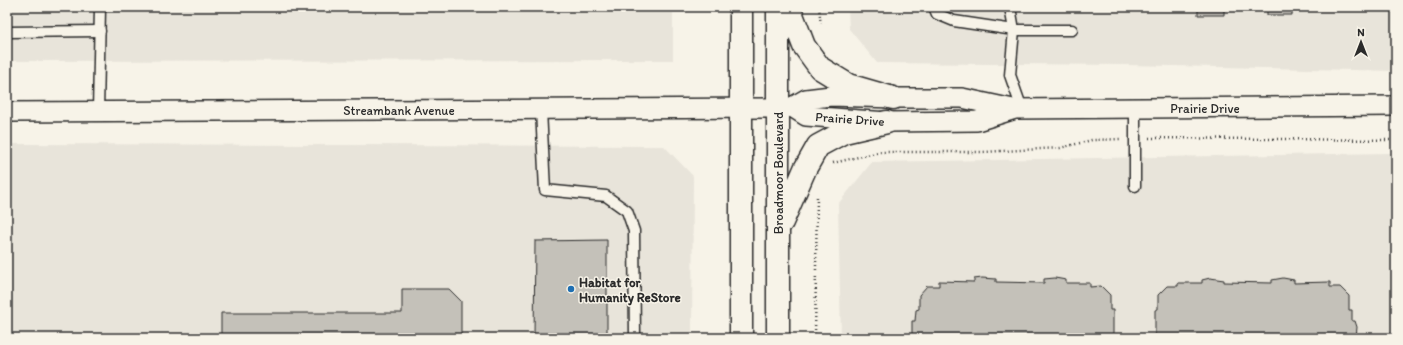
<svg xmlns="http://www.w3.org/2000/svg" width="1403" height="345" font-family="Itim,sans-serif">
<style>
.built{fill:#e8e4da}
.building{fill:#c4c1b9;stroke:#2b2b2b}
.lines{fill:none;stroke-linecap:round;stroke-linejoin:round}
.lane-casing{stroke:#2b2b2b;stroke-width:13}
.street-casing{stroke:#2b2b2b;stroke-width:22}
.secondary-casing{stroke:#2b2b2b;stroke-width:25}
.path{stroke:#2b2b2b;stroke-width:2.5;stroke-dasharray:1 3;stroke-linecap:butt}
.lane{stroke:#f7f3e8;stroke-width:10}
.street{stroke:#f7f3e8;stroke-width:19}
.secondary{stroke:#f7f3e8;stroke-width:22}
.poi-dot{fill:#1f6fb2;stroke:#f7f3e8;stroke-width:1.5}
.labels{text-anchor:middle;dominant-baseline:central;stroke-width:3;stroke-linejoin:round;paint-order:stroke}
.street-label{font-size:13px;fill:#2b2b2b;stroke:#f7f3e8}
.poi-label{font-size:13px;font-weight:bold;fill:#2b2b2b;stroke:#f7f3e8;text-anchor:start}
</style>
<rect width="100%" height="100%" fill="#f7f3e8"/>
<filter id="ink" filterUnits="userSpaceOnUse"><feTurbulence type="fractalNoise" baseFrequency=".025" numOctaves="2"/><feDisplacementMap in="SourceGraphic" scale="8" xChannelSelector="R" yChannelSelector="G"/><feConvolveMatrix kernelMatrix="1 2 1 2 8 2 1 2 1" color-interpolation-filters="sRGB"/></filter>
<g filter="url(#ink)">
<!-- built -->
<g class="built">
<polygon points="7,7 673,7 673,60 7,61"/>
<polygon points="848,7 1396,7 1396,71 1126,65 877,63 849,29"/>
<polygon points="7,144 664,146 693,176 692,338 7,338"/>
<polygon points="1390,153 1396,160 1396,338 841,338 838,204 872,162"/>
</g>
<!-- building -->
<g class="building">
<polygon points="1177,7 1314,7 1314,9 1292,9 1292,15 1267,15 1267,9 1224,9 1224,15 1198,15 1198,9 1177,8"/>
<polygon points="607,240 607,338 534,338 535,241"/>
<polygon points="982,278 996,279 996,282 1044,283 1044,279 1055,278 1066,280 1066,283 1090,283 1090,287 1101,286 1110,295 1110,310 1113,310 1113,338 912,338 912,321 915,321 916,310 919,309 919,295 927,286 939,286 939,281 974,282 974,279"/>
<polygon points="1210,278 1224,280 1224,282 1272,283 1272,280 1283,278 1294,280 1294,283 1330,282 1330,287 1340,287 1349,296 1349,310 1352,310 1352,321 1355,321 1357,327 1356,338 1155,338 1155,310 1158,309 1158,295 1167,286 1178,286 1178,283 1202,283 1202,280"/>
<polygon points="402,289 449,289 461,301 461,338 221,338 221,313 402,313"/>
</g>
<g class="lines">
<!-- lane casing -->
<g class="lane-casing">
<g id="lane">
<polyline points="934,7 937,14 954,21 1014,30 1010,75 1022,109"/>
<polyline points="1010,7 1014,30 1072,30"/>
<polyline points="7,32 100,31"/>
<polyline points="541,110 545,190 606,196 627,211 634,231 635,338"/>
<polyline points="98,112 100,7"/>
<polyline points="1135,186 1135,108"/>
</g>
</g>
<!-- street casing -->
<g class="street-casing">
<g id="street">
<polyline points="792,107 806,116 887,122 977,121 1012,110"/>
<polyline points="7,112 778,108 792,107 806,99 831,96 893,98 962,98 1013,109 1396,106"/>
</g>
</g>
<!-- secondary casing -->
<g class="secondary-casing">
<g id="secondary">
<polyline points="741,7 741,338"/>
<polyline points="778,7 778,338"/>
<polyline points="789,7 804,46 820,68 848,85 893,98"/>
<polyline points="782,222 805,169 818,146 844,132 887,122"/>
</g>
</g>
<!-- path -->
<g class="path">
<polyline points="819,7 821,26"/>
<polyline points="1149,138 1396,140"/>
<polyline points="833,163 880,152 982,152 1060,148 1092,140 1122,139"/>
<polyline points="815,338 817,195"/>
</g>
<!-- lane -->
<use href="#lane" class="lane"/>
<!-- street -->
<use href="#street" class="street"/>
<!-- secondary -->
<use href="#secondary" class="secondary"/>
</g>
</g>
<!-- markers -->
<circle class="poi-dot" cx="571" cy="289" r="4"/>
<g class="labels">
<!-- street labels -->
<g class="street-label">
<text x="1205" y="108">Prairie Drive</text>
<text x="399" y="110">Streambank Avenue</text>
<text transform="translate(850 119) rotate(4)">Prairie Drive</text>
<text transform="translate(778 173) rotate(-90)">Broadmoor Boulevard</text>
</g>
<!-- poi labels -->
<g class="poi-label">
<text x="579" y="282">Habitat for<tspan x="579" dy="15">Humanity ReStore</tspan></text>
</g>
</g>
<!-- margin -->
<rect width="1403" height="345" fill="none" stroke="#f7f3e8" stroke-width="24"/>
<rect x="12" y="12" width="1379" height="321" fill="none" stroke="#2b2b2b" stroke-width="1.5" filter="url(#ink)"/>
<!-- north arrow -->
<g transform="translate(1361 42)" stroke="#f7f3e8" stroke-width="3" paint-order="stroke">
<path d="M0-3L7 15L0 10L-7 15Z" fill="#2b2b2b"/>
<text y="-6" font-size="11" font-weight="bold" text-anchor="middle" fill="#2b2b2b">N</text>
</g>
</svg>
